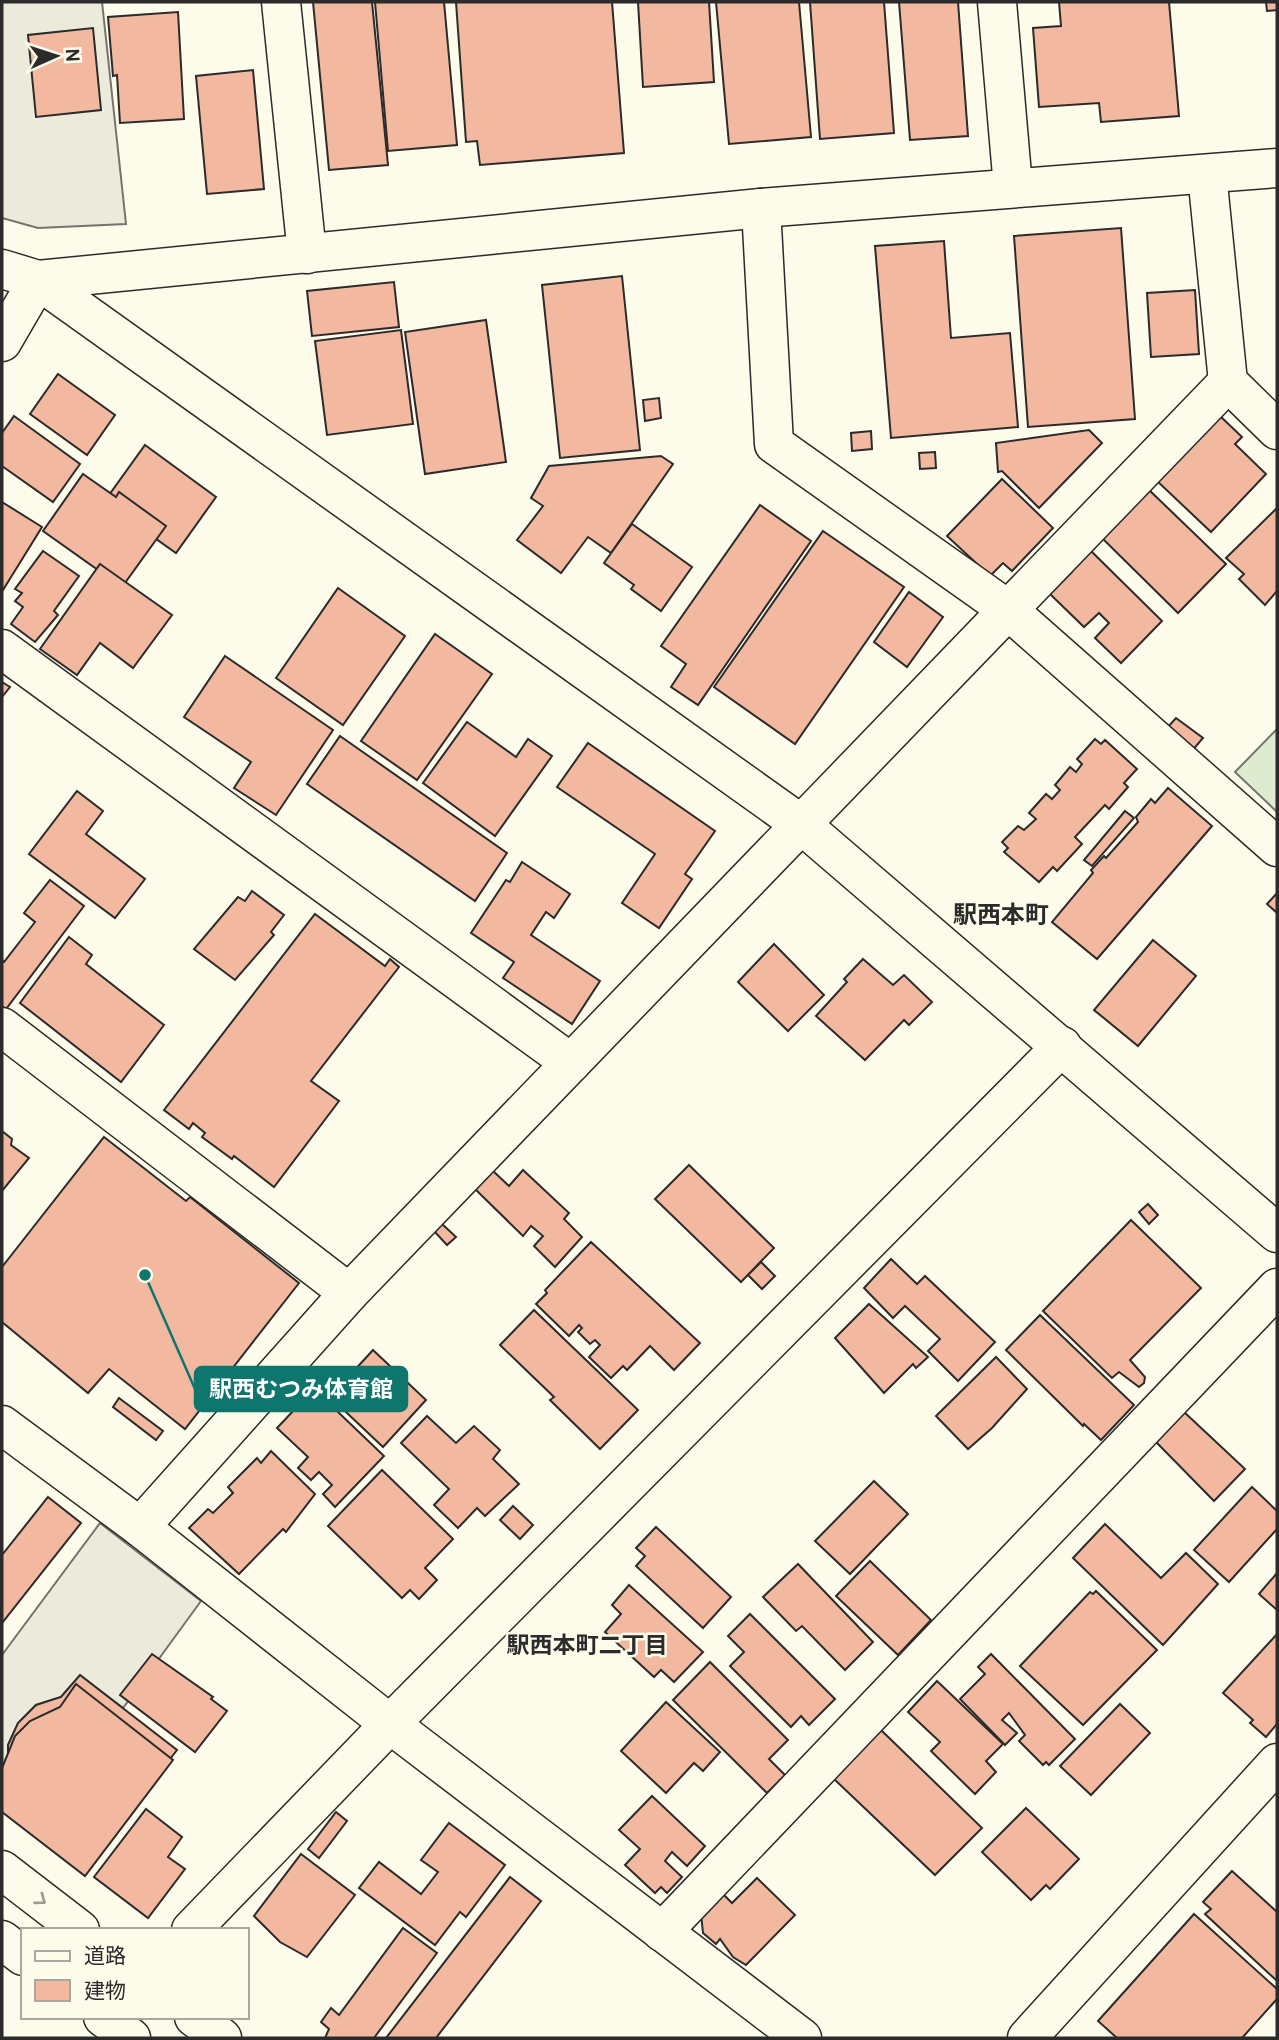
<svg xmlns="http://www.w3.org/2000/svg" width="1279" height="2040" font-family="Overpass,'Noto Sans JP',sans-serif">
<style>
.green{fill:#deebd1;stroke:#74746e;stroke-width:2}
.parking{fill:#eceadb;stroke:#74746e;stroke-width:2}
.building{fill:#f2b8a0;stroke:#2b2b2b;stroke-width:2}
.lines{fill:none;stroke-linecap:round;stroke-linejoin:round}
.minor-casing{stroke:#2b2b2b;stroke-width:41}
.minor{stroke:#fdfbea;stroke-width:38}
.oneway{stroke:#9e9d94}
.labels{text-anchor:middle;dominant-baseline:central;stroke-width:5;stroke-linejoin:round;paint-order:stroke}
.neighbourhood-label{font-size:23px;font-weight:bold;fill:#2b2b2b;stroke:#fdfbea}
.quarter-label{font-size:24px;font-weight:bold;fill:#2b2b2b;stroke:#fdfbea}
.leader{fill:none;stroke:#0f766e;stroke-width:2.5}
.callout-dot{fill:#0f766e;stroke:#fdfbea;stroke-width:2.5}
.callout{fill:#0f766e;stroke:#0f766e;stroke-width:2.5}
.callout-label{font-size:23px;text-anchor:middle;font-weight:bold;fill:#fff}
</style>
<rect width="100%" height="100%" fill="#fdfbea"/>
<!-- green -->
<polygon class="green" points="1277,729 1277,812 1235,772"/>
<!-- parking -->
<g class="parking">
<polygon points="2,2 102,2 126,224 38,228 2,218"/>
<polygon points="100,1523 201,1601 123,1708 80,1675 61,1697 36,1705 18,1723 8,1745 8,1767 2,1775 2,1655"/>
</g>
<!-- building -->
<g class="building">
<polygon points="313,2 372,2 388,165 329,170"/>
<polygon points="375,2 444,2 457,145 388,151"/>
<polygon points="456,2 612,2 624,153 480,165 477,141 466,142"/>
<polygon points="638,2 709,2 714,82 643,87"/>
<polygon points="716,2 799,2 811,137 729,144"/>
<polygon points="810,2 884,2 894,133 820,139"/>
<polygon points="899,2 958,2 968,136 910,140"/>
<polygon points="1059,2 1169,2 1179,116 1101,122 1099,103 1039,107 1033,28 1061,26"/>
<polygon points="1266,2 1277,2 1277,10 1267,11"/>
<polygon points="178,12 184,119 120,123 117,75 113,76 108,17"/>
<polygon points="93,28 101,110 36,117 28,35"/>
<polygon points="253,70 264,189 207,194 196,76"/>
<polygon points="1121,228 1135,419 1028,427 1014,236"/>
<polygon points="944,241 951,338 1010,333 1018,427 891,438 875,246"/>
<polygon points="622,276 640,450 560,458 542,285"/>
<polygon points="394,282 399,327 312,336 307,291"/>
<polygon points="1195,290 1199,354 1151,357 1147,293"/>
<polygon points="486,320 506,462 425,474 405,332"/>
<polygon points="401,330 413,424 327,435 315,341"/>
<polygon points="58,374 115,415 87,455 30,414"/>
<polygon points="659,398 661,418 645,421 643,400"/>
<polygon points="1218,414 1242,437 1235,444 1266,474 1211,532 1156,480"/>
<polygon points="14,416 80,464 53,502 2,466 2,433"/>
<polygon points="1089,430 1102,443 1039,508 1002,471 998,472 996,443"/>
<polygon points="871,431 872,449 852,451 851,433"/>
<polygon points="145,445 216,497 176,553 104,502"/>
<polygon points="935,452 936,468 920,469 919,453"/>
<polygon points="661,456 673,464 611,553 588,537 561,573 517,540 543,506 531,498 549,466"/>
<polygon points="83,474 116,497 119,492 166,526 122,587 43,531"/>
<polygon points="1002,479 1053,528 1012,571 1003,563 990,576 947,536"/>
<polygon points="1147,488 1226,564 1178,613 1102,538"/>
<polygon points="2,502 42,527 3,590 2,590"/>
<polygon points="760,505 811,541 698,705 671,687 686,664 661,646"/>
<polygon points="1277,508 1277,591 1265,605 1239,579 1244,574 1226,558"/>
<polygon points="632,524 692,567 661,611 631,589 634,585 604,563"/>
<polygon points="823,531 904,587 795,744 714,687"/>
<polygon points="1089,549 1162,621 1121,663 1095,638 1109,623 1099,613 1084,627 1050,594 1072,572 1069,570"/>
<polygon points="43,551 79,576 54,611 58,615 35,642 11,624 23,607 15,601 22,593 15,589"/>
<polygon points="100,564 172,615 133,668 100,643 77,675 40,649"/>
<polygon points="338,588 405,636 343,725 276,678"/>
<polygon points="909,592 943,617 907,667 874,642"/>
<polygon points="435,634 492,674 417,780 361,741"/>
<polygon points="225,656 333,730 276,815 234,788 251,762 184,717"/>
<polygon points="2,682 10,687 2,697"/>
<polygon points="1176,718 1203,738 1191,752 1166,729"/>
<polygon points="467,722 516,757 528,739 552,756 495,836 423,783"/>
<polygon points="340,736 507,853 475,901 307,784"/>
<polygon points="1095,739 1101,744 1105,740 1137,769 1124,783 1128,787 1109,809 1105,805 1075,837 1082,844 1057,871 1053,867 1039,882 1004,852 1008,848 1002,842 1018,826 1024,830 1036,819 1029,813 1046,794 1052,799 1060,790 1055,785 1070,767 1076,772 1082,764 1077,759"/>
<polygon points="588,743 715,831 685,874 692,879 659,928 622,903 655,854 557,787"/>
<polygon points="1168,788 1212,826 1097,959 1052,922 1093,873 1091,870 1104,856 1106,858 1138,822 1136,817 1151,799 1155,803"/>
<polygon points="77,791 103,811 86,834 145,879 115,918 29,854"/>
<polygon points="1125,811 1134,818 1092,866 1084,860"/>
<polygon points="522,862 570,894 554,918 546,912 531,935 600,981 572,1024 503,978 514,962 471,933 506,880 510,882"/>
<polygon points="50,880 84,906 6,1009 2,1006 2,960 4,962 35,922 24,913"/>
<polygon points="252,891 284,915 271,932 274,935 235,980 194,949 238,897 245,901"/>
<polygon points="1277,893 1277,913 1267,904"/>
<polygon points="315,914 385,966 390,959 399,967 311,1081 339,1101 274,1187 234,1156 232,1159 202,1137 205,1133 193,1123 189,1129 164,1110"/>
<polygon points="69,937 92,955 86,964 164,1025 121,1082 20,1003"/>
<polygon points="1153,940 1196,976 1138,1046 1094,1010"/>
<polygon points="774,944 824,995 788,1031 738,982"/>
<polygon points="863,959 893,985 904,975 932,1002 909,1025 904,1020 865,1060 816,1016 847,982 844,979"/>
<polygon points="2,1131 12,1139 11,1145 29,1158 2,1191"/>
<polygon points="104,1137 186,1201 190,1197 299,1283 185,1429 109,1369 88,1393 2,1322 2,1267"/>
<polygon points="689,1165 774,1248 741,1282 655,1199"/>
<polygon points="492,1170 509,1186 523,1170 569,1213 564,1219 582,1237 555,1267 534,1246 543,1236 531,1226 523,1236 474,1188"/>
<polygon points="1148,1204 1158,1215 1149,1224 1139,1212"/>
<polygon points="1131,1220 1201,1288 1130,1360 1145,1377 1144,1383 1139,1387 1119,1372 1112,1378 1043,1311"/>
<polygon points="441,1223 456,1237 447,1245 434,1231"/>
<polygon points="591,1242 700,1343 674,1370 650,1346 627,1370 623,1366 611,1378 589,1357 600,1345 595,1340 590,1344 578,1332 582,1328 579,1325 569,1336 536,1304 547,1293 545,1290"/>
<polygon points="891,1259 917,1284 925,1276 995,1342 958,1381 928,1351 940,1339 905,1306 893,1318 864,1288"/>
<polygon points="761,1262 775,1276 762,1289 748,1275"/>
<polygon points="869,1304 928,1357 916,1368 913,1364 884,1393 835,1338"/>
<polygon points="534,1310 638,1410 600,1449 550,1400 554,1397 500,1345"/>
<polygon points="1040,1315 1134,1405 1101,1440 1084,1424 1083,1426 1006,1350"/>
<polygon points="373,1350 426,1400 383,1447 330,1397"/>
<polygon points="996,1357 1027,1389 992,1428 968,1449 936,1416"/>
<polygon points="314,1389 384,1456 335,1507 323,1494 332,1485 319,1472 311,1480 298,1468 308,1457 277,1428"/>
<polygon points="119,1398 163,1431 156,1440 113,1407"/>
<polygon points="1183,1411 1245,1469 1214,1501 1155,1441"/>
<polygon points="427,1416 456,1443 474,1426 500,1450 493,1459 519,1484 485,1516 477,1508 458,1528 434,1505 449,1489 401,1443"/>
<polygon points="271,1451 315,1494 286,1532 283,1529 239,1574 189,1528 208,1509 213,1513 233,1493 228,1487 257,1458 261,1463"/>
<polygon points="382,1470 453,1539 425,1568 437,1580 419,1599 410,1590 402,1598 328,1526"/>
<polygon points="874,1481 908,1514 850,1574 815,1541"/>
<polygon points="1252,1487 1277,1511 1277,1529 1229,1582 1194,1550"/>
<polygon points="48,1497 81,1523 2,1623 2,1555"/>
<polygon points="513,1506 533,1525 520,1539 500,1520"/>
<polygon points="1105,1524 1161,1578 1186,1553 1218,1584 1163,1645 1073,1558"/>
<polygon points="656,1527 731,1597 703,1628 636,1566 645,1556 636,1548"/>
<polygon points="870,1561 931,1620 898,1655 836,1596"/>
<polygon points="798,1564 873,1642 845,1670 802,1626 796,1631 763,1597"/>
<polygon points="1277,1573 1277,1610 1259,1594"/>
<polygon points="629,1585 703,1652 674,1682 661,1670 654,1677 605,1632 621,1614 612,1605"/>
<polygon points="1096,1591 1157,1650 1083,1725 1020,1666 1090,1592 1093,1594"/>
<polygon points="750,1614 835,1699 809,1725 801,1716 791,1727 730,1666 744,1652 728,1636"/>
<polygon points="1277,1634 1277,1724 1266,1737 1250,1723 1253,1720 1223,1693"/>
<polygon points="152,1654 213,1697 211,1699 227,1711 195,1752 120,1695"/>
<polygon points="991,1654 1075,1739 1049,1765 1046,1762 1043,1765 1019,1741 1025,1735 1009,1713 1002,1720 1017,1733 1005,1745 960,1699 985,1674 978,1667"/>
<polygon points="710,1662 788,1740 769,1759 785,1775 767,1793 673,1700"/>
<polygon points="80,1675 177,1750 89,1865 2,1798 2,1775 8,1767 8,1745 18,1723 36,1705 61,1697"/>
<polygon points="937,1681 1003,1744 986,1761 996,1772 975,1794 931,1751 940,1742 908,1712"/>
<polygon points="76,1684 173,1760 85,1876 2,1812 2,1768 15,1736 30,1721 60,1707"/>
<polygon points="666,1702 720,1752 703,1771 694,1763 666,1793 621,1751"/>
<polygon points="1120,1704 1150,1733 1091,1795 1060,1766"/>
<polygon points="881,1730 982,1828 935,1875 834,1779"/>
<polygon points="652,1796 705,1846 687,1866 672,1852 665,1861 682,1877 667,1893 661,1887 655,1893 625,1865 640,1849 619,1830"/>
<polygon points="1026,1808 1079,1859 1050,1889 1046,1885 1031,1900 982,1852"/>
<polygon points="146,1809 182,1837 168,1857 185,1869 148,1918 94,1877"/>
<polygon points="336,1812 347,1821 319,1858 308,1849"/>
<polygon points="449,1823 505,1865 466,1917 460,1912 435,1945 359,1888 379,1862 421,1894 438,1872 421,1860"/>
<polygon points="301,1854 355,1895 307,1957 280,1942 254,1916"/>
<polygon points="1232,1871 1277,1912 1277,1981 1205,1914 1211,1909 1203,1902"/>
<polygon points="510,1877 541,1901 436,2038 386,2038"/>
<polygon points="757,1878 795,1915 746,1965 733,1957 720,1939 716,1944 703,1933 701,1914 722,1893 732,1903"/>
<polygon points="1194,1914 1277,1989 1277,1999 1242,2038 1117,2038 1098,2021"/>
<polygon points="403,1928 437,1953 374,2038 325,2038 329,2029 321,2022 331,2008 339,2015"/>
</g>
<g class="lines">
<!-- minor casing -->
<g class="minor-casing">
<g id="minor">
<polyline points="281,2 307,254"/>
<polyline points="997,2 1013,187"/>
<polyline points="1207,174 1228,382 1277,430"/>
<polyline points="761,208 774,444 1007,609 1277,847"/>
<polyline points="2,269 38,280 802,825 1277,1233"/>
<polyline points="2,342 38,280 761,208 1277,168"/>
<polyline points="2,649 571,1063"/>
<polyline points="2,1027 349,1293"/>
<polyline points="2,1425 140,1527 390,1724 802,2038"/>
<polyline points="140,1527 349,1293 1228,382"/>
<polyline points="2,1870 80,1930"/>
<polyline points="191,1930 390,1724 1062,1046"/>
<polyline points="662,1932 1277,1288"/>
<polyline points="2,1940 23,1956"/>
<polyline points="103,2017 131,2038"/>
<polyline points="194,2017 222,2038"/>
<polyline points="1027,2038 1277,1763"/>
</g>
</g>
<!-- minor -->
<use href="#minor" class="minor"/>
</g>
<!-- one-way arrows -->
<defs><path id="oneway-chevron" d="M-2-3.5L2.5 0L-2 3.5" fill="none" stroke-width="1.6" stroke-linecap="round" stroke-linejoin="round" transform="scale(1.75)"/></defs>
<use class="oneway" href="#oneway-chevron" transform="translate(41 1900) rotate(37)"/>
<g class="labels">
<!-- neighbourhood labels -->
<g class="neighbourhood-label">
<text x="587" y="1647">駅西本町二丁目</text>
</g>
<!-- quarter labels -->
<g class="quarter-label">
<text x="1001" y="917">駅西本町</text>
</g>
</g>
<!-- callouts -->
<path class="leader" d="M145 1275L195 1389"/>
<circle class="callout-dot" cx="145" cy="1275" r="7"/>
<rect class="callout" x="195" y="1367" width="212" height="44" rx="7"/>
<g class="callout-label">
<text x="301" y="1397">駅西むつみ体育館</text>
</g>
<!-- border -->
<rect width="1279" height="2040" fill="none" stroke="#2b2b2b" stroke-width="7"/>
<!-- legend -->
<rect x="21" y="1928" width="228" height="91" fill="#fdfbea" stroke="#a9a89e" stroke-width="2"/>
<rect x="35" y="1951" width="35" height="10" fill="#fdfbea" stroke="#a9a89e" stroke-width="2"/>
<text x="84" y="1963" font-size="21" fill="#2b2b2b">道路</text>
<rect x="35" y="1980" width="35" height="21" fill="#f2b8a0" stroke="#a9a89e" stroke-width="2"/>
<text x="84" y="1998" font-size="21" fill="#2b2b2b">建物</text>
<!-- north arrow -->
<g transform="translate(56 56) rotate(87)" stroke="#fdfbea" stroke-width="5" paint-order="stroke">
<path d="M0-5L12 26L0 18L-12 26Z" fill="#2b2b2b"/>
<text y="-10" font-size="19" font-weight="bold" text-anchor="middle" fill="#2b2b2b">N</text>
</g>
</svg>
